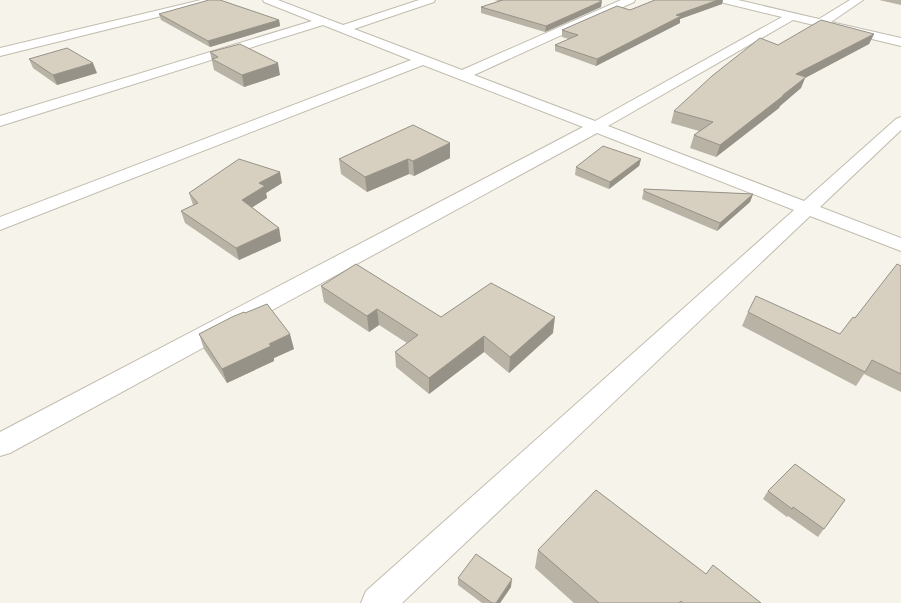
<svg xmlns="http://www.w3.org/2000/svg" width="901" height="603" font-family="'Public Sans',sans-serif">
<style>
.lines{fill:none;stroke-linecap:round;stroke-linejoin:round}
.street-casing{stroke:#c1bcae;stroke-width:2}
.street{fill:#fff;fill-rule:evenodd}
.wall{fill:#b9b3a6}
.shaded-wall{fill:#969287}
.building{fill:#d7d0c1;stroke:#969287}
</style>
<rect width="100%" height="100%" fill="#f6f3eb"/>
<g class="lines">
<!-- street casing -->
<g class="street-casing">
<g id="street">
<polygon points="201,0 219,0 218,2 0,56 0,48"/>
<polygon points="263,0 278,0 343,25 419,0 435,0 434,2 354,29 462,70 621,0 635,0 634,2 474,75 595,121 782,17 720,2 719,0 738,0 819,19 850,0 863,0 831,22 901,38 901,46 793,20 608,126 804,201 896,119 901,117 901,130 820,207 901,238 901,251 810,216 402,603 361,603 366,591 794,210 597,133 10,453 0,456 0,432 583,127 423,65 0,230 0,217 411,60 323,25 0,126 0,116 312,21 264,2"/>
</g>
</g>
<!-- street -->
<use href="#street" class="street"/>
</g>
<!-- wall -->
<g class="wall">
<polygon points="494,0 598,0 601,7 545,32 481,13 481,7 499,1"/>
<polygon points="655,0 723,0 722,4 680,19 680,23 596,66 555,51 555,45 569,39 562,37 562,30 630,10"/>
<polygon points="879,0 901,0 901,5"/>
<polygon points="159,14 279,20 280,26 210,47 161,20"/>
<polygon points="874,34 869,44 805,78 801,88 780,106 779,108 716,157 690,148 694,135 699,131 671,123 674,111 778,45"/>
<polygon points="210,52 280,75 244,87 214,70"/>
<polygon points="29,59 97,73 57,85 33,68"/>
<polygon points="450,143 450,158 414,176 409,174 367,192 341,174 339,159"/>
<polygon points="641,159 639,166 609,189 575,175 576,167"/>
<polygon points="282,183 266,193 267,198 252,207 279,228 281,241 239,260 185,223 181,211 193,205 189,193"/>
<polygon points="644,189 753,194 750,202 717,231 642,199"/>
<polygon points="901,266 901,392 864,374 856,386 742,326 748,312 840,334"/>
<polygon points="321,286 441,317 553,333 509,373 484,352 429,394 396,367 395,352 407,343 379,325 369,332 324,302"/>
<polygon points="245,313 294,349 274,358 274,361 227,383 204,349 199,334"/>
<polygon points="768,491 845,500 818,537 788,516 787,517 763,499"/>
<polygon points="538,550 706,574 761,603 574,603 535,568"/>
<polygon points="458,578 511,587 500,603 482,603 458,585"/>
</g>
<!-- shaded-wall -->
<g class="shaded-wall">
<polygon points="718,0 723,0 722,4 680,19 680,23 596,66 597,59 676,15"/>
<polygon points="602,1 601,7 545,32 546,26"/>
<polygon points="279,20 280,26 210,47 208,41"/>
<polygon points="874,34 869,44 805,78 801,88 780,106 779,108 716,157 720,145 783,95 796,74"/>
<polygon points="93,63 97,73 57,85 53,75"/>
<polygon points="278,63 280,75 244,87 242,75"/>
<polygon points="450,143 450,158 414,176 413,161"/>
<polygon points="408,159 409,174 367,192 365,177"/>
<polygon points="641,159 639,166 609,189 610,182"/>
<polygon points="280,172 282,183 266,193 267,198 245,212 242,200 259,183"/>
<polygon points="753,194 750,202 717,231 720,223"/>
<polygon points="279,228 281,241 239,260 236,248"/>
<polygon points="377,309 379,325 369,332 367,316"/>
<polygon points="555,317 553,333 509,373 510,357"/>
<polygon points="290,334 294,349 274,358 274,361 227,383 222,369 269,344"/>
<polygon points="484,336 484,352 429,394 429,378"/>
<polygon points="512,579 511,587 500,603 496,603"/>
</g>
<!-- building -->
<g class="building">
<polygon points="209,0 220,0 279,20 208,41 159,14"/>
<polygon points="503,0 598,0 602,1 546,26 481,7"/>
<polygon points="655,0 718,0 676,15 681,16 597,59 555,45 578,35 562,30 617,6 630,10"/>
<polygon points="821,20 874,34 796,74 806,77 783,95 783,96 720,145 694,135 713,122 674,111 712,76 760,38 778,45"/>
<polygon points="240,44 278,63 242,75 212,59 218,57 210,52"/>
<polygon points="67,48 93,63 53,75 29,59"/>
<polygon points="413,125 450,143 413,161 408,159 365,177 339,159"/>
<polygon points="603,146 641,159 610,182 576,167"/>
<polygon points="239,159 280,172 259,183 265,186 242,200 279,228 236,248 181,211 198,203 189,193"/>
<polygon points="644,189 753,194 720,223 644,191"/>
<polygon points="356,264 441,317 491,283 555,317 510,357 484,336 429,378 395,352 418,335 377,309 367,316 321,286"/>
<polygon points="897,264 901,266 901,374 872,360 865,372 748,312 756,296 840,334 853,317 855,318"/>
<polygon points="267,304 290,334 269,344 271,346 222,369 199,334 232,317 244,312 245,313"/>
<polygon points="795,464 845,500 824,529 793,507 792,509 768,491"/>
<polygon points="596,490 706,574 713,565 761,603 683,603 681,601 679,603 599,603 538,550"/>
<polygon points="476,554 512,579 496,603 492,603 458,578"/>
</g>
</svg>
